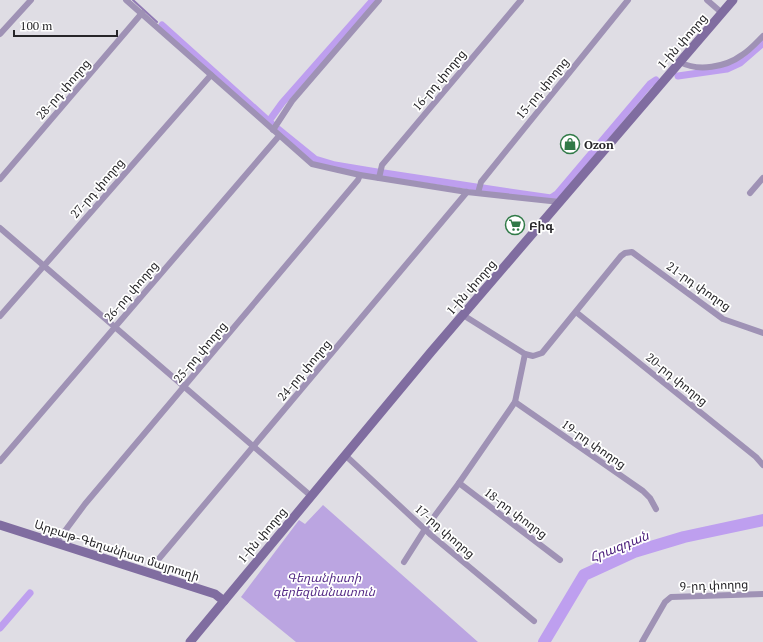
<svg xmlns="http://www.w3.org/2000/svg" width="763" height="642" font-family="'PT Serif','Noto Sans Armenian',serif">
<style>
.green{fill:#bba5e1}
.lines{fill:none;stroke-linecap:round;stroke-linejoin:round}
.stream{stroke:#907ab3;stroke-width:2}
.canal{stroke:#be9fef;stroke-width:7}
.river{stroke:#be9fef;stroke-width:12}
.street{stroke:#9f92b5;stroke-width:6}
.secondary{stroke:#806da0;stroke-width:9}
.labels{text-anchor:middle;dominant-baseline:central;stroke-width:3.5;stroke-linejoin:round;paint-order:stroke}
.street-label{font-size:12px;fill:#262528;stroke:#fff}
.poi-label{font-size:12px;font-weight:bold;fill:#262528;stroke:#fff;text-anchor:start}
.park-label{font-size:12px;font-style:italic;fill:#562c87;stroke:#fff}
.water-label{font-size:13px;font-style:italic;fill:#4e227d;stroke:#fff}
</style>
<rect width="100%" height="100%" fill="#dfdde4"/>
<!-- green -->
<polygon class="green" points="323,505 478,642 296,642 241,597 299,520 305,524"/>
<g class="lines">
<!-- stream -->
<polyline class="stream" points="133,0 157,22"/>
<!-- canal -->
<g class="canal">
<polyline points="162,25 272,124"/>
<polyline points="678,76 727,69 740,63 763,43"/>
<polyline points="269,121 282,103 373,0"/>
<polyline points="278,129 315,159 335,165 377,172"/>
<polyline points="384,173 476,187"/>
<polyline points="483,188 551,198 557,194 650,84 656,80"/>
<polyline points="0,628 30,593"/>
</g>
<!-- river -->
<polyline class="river" points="544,642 584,575 634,552 684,537 763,520"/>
<!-- street -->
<g class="street">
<polyline points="126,0 312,164 360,175 467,192 560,202"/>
<polyline points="707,0 722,13"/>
<polyline points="0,34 31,0"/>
<path d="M680 62C698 72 726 67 742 55 750 50 756 43 763 36"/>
<polyline points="273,130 292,101 379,0"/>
<polyline points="379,178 382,165 521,0"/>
<polyline points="0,179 142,13"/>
<polyline points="478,193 481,182 628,0"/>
<polyline points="750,193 763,178"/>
<polyline points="0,228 311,496"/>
<polyline points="576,312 756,457 763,465"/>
<polyline points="463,315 525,354 533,356 542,353 621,256 625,253 632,252 723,319 763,333"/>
<polyline points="0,316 211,75"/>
<polyline points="515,402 643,491 650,498 656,509"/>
<polyline points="345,455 431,535 534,621"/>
<polyline points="0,461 279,136"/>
<polyline points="459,483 560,560"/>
<polyline points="56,543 85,504 358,180 360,175"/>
<polyline points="157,561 467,192"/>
<polyline points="404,562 425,529 459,483 515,402 525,354"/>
<polyline points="642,642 665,602 671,597 763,594"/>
</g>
<!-- secondary -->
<g class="secondary">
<polyline points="0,525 215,594 224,601"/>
<polyline points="190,642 431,352 733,0"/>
</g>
</g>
<!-- icons -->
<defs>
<g id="shop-ring" transform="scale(1)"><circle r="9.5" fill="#fff" stroke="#307a47" stroke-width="1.5"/><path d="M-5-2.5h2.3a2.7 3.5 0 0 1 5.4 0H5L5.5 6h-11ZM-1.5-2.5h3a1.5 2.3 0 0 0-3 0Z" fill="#307a47"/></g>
<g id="supermarket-ring" transform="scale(1)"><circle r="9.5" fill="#fff" stroke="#307a47" stroke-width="1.5"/><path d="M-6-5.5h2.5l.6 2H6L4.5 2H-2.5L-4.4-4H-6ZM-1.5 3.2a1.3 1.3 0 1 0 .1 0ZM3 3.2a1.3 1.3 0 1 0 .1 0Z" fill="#307a47"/></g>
</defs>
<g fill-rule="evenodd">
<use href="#shop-ring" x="570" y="144"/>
<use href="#supermarket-ring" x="515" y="225"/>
</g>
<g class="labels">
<!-- street labels -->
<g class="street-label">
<text transform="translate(682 41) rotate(-49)">1-ին փողոց</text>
<text transform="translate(439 80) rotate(-50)">16-րդ փողոց</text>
<text transform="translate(542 88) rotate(-51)">15-րդ փողոց</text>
<text transform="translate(63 89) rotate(-49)">28-րդ փողոց</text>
<text transform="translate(97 188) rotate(-49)">27-րդ փողոց</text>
<text transform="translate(699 286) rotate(35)">21-րդ փողոց</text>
<text transform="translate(471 287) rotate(-49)">1-ին փողոց</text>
<text transform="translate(131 291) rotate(-49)">26-րդ փողոց</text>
<text transform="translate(200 352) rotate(-50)">25-րդ փողոց</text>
<text transform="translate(304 370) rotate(-50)">24-րդ փողոց</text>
<text transform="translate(677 379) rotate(39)">20-րդ փողոց</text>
<text transform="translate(594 444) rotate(35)">19-րդ փողոց</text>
<text transform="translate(516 513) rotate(37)">18-րդ փողոց</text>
<text transform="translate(445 531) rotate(41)">17-րդ փողոց</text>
<text transform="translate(262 535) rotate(-50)">1-ին փողոց</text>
<text transform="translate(117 550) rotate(18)">Արբաթ-Գեղանիստ մայրուղի</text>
<text transform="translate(714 585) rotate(-2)">9-րդ փողոց</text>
</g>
<!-- poi labels -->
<g class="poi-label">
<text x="584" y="144">Ozon</text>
<text x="529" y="225">Բիգ</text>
</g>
<!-- park labels -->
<g class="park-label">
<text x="324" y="577">Գեղանիստի<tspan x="324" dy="14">գերեզմանատուն</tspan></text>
</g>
<!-- water labels -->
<g class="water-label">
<text transform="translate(619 546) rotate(-22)">Հրազդան</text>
</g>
</g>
<!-- scale -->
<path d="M14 30v6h103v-6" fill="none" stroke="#262528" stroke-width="2"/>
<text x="20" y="30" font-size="12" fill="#262528" stroke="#ffffff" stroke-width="3" paint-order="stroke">100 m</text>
</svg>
